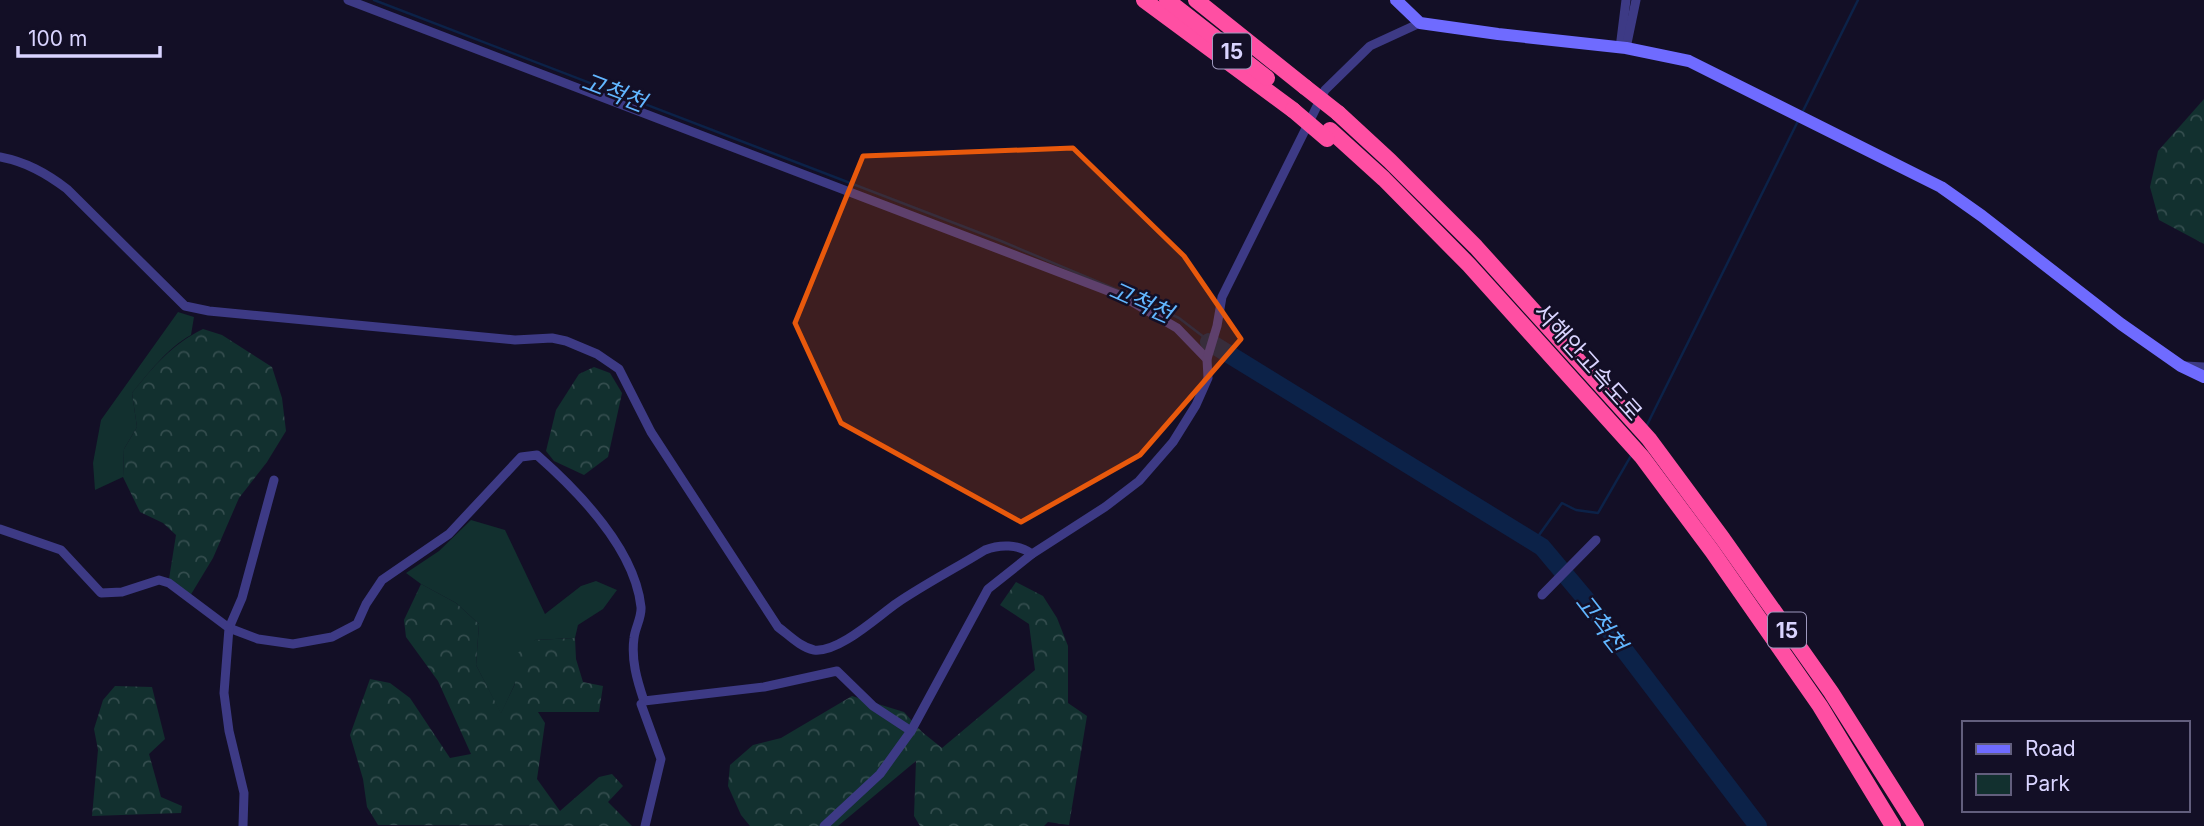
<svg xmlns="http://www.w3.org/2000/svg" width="2204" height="826" font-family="Inter,'Noto Sans KR',sans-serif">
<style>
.green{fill:#12302f}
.forest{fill:url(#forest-crowns)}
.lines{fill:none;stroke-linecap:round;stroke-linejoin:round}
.stream{stroke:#0c2248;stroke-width:2.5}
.river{stroke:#0c2248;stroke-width:18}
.street{stroke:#3d3a85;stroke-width:9}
.secondary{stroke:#6f6bff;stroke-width:12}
.highway{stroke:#ff4fa3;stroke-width:16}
.highway-bridge{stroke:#ff4fa3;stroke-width:16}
.marked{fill:#e8590c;fill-opacity:0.2;stroke:#e8590c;stroke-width:5;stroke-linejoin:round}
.labels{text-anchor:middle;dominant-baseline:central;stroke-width:5;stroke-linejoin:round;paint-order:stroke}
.shield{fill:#130f26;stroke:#9e99be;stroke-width:2}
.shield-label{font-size:21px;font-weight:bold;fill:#d9d4ff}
.street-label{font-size:23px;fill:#d9d4ff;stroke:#130f26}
.water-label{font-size:24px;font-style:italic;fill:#62b6ff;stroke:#130f26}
</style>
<defs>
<pattern id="forest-crowns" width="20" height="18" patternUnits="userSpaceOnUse" patternTransform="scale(1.75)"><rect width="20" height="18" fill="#12302f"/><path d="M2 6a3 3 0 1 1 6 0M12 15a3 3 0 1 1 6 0" fill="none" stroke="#344d4e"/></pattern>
</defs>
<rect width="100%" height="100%" fill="#130f26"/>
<!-- green -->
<g class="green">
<path d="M178 312 194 317 191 335C167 348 149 373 132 393L137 427 124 449 123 477 95 490 93 463 101 420Z"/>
<polygon points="471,520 505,530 545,614 581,586 596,581 617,590 603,609 578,625 575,638 535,640 501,714 476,665 479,624 456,603 421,584 406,573 439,551"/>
</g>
<!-- forest -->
<g class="forest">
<polygon points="2204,99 2204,244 2159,220 2150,187 2158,151"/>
<path d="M203 329 222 335 272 367 282 398 286 431 267 462 239 498 213 558 190 596 169 579 176 535 163 523 140 512 123 477 124 449 137 427 132 393C154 366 171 345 203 329Z"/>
<polygon points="594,367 610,373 622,393 608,457 584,475 554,461 546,451 556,410 579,374"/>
<polygon points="1016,582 1043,596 1057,618 1068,646 1068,703 1087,716 1069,825 1048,822 1044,826 920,826 914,816 916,761 838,826 750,826 741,815 728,786 730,765 753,745 781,738 852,696 904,712 922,732 942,748 1035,670 1029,624 1000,605"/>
<polygon points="421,584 456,603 479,624 476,665 501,713 515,684 515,655 535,640 575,638 576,659 583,682 603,686 599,712 538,712 545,723 537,779 560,811 599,777 612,774 623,786 608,802 632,826 378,825 367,807 363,779 350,735 370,679 390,683 410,698 450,758 471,754 438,681 406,637 404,620"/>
<polygon points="115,686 152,687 165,739 149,754 161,797 182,806 181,813 92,816 98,750 94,729 103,700"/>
</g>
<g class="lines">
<!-- stream -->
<g class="stream">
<polyline points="374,0 1001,241 1134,297 1179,318 1209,341"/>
<polyline points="1802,113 1858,0"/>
<polyline points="1646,427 1799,119"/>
<polyline points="1534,542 1562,503 1576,510 1598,513 1632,454"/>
</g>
<!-- river -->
<polyline class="river" points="1209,342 1542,547 1584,597 1758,826"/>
<!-- street -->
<g class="street">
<polyline points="348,0 1124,297 1177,328 1207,359"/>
<polyline points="1620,48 1626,0"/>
<polyline points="1626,48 1636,0"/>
<path d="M0 157C26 162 46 173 67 189L185 306 209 311 515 340 552 338 566 341 597 354 619 369 651 432 778 627C789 635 800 647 814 650 839 653 878 616 897 603 925 584 956 568 985 550 1000 544 1018 544 1032 554"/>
<polyline points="2186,366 2204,367"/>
<path d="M274 480 242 598 229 628 258 639 293 644 332 637 357 624 366 604 382 580 449 534 521 457 537 455C579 492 635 549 641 607 642 617 635 628 634 638 631 660 637 680 644 701L764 687 837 671 873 706 911 731"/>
<polyline points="0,529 61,550 101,593 122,592 159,580 169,583 229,628 224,693 229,731 244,793 243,826"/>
<polyline points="1542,595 1596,540"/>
<polyline points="641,704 661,759 645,826"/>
<polyline points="824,826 880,774 911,731 988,589 1032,554 1105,507 1139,481 1173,442 1196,405 1208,378 1207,359 1217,326 1222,297 1325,90 1370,46 1420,23"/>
</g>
<!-- secondary -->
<polyline class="secondary" points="1396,0 1420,23 1498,34 1626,48 1689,61 1941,187 1982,216 2121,324 2181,366 2204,377"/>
<!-- highway -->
<g class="highway">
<polyline points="1144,0 1293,110"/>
<polyline points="1167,0 1267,78"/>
<polyline points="1196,0 1305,87"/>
<polyline points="1338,113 1390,161 1476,247 1649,439 1723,539 1831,692 1916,826"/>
<polyline points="1330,130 1384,179 1469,265 1642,457 1712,551 1820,706 1893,826"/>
</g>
<!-- highway-bridge -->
<g class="highway-bridge">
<polyline points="1305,87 1338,113"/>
<polyline points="1293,110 1327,139"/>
</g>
</g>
<!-- marked area -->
<path class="marked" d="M1073 148 1184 256 1241 339 1140 455 1021 522 841 423 795 323 863 156Z"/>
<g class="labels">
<!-- shield labels -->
<g class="shield">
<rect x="1213" y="33.5" width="38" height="35" rx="5"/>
<rect x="1768" y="612.5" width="38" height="35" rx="5"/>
</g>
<g class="shield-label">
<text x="1232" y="51">15</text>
<text x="1787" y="630">15</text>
</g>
<!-- street labels -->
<g class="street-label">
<text transform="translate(1588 362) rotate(48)">서해안고속도로</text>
</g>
<!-- water labels -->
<g class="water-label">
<text transform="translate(614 92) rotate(21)">고척천</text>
<text transform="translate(1141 302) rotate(24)">고척천</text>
<text transform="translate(1601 623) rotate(52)">고척천</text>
</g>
</g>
<!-- legend -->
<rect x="1962" y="721" width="228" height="91" fill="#130f26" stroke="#625e7d" stroke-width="2"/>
<rect x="1976" y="744" width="35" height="10" fill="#6f6bff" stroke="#625e7d" stroke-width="2"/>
<text x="2025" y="756" font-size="21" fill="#d9d4ff">Road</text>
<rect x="1976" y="774" width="35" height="21" fill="#12302f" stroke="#625e7d" stroke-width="2"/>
<text x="2025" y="791" font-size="21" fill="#d9d4ff">Park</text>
<!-- scale -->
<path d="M18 46v10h142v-10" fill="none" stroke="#d9d4ff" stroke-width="3.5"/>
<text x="28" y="46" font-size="21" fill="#d9d4ff" stroke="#130f26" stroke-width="5" paint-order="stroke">100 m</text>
</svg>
